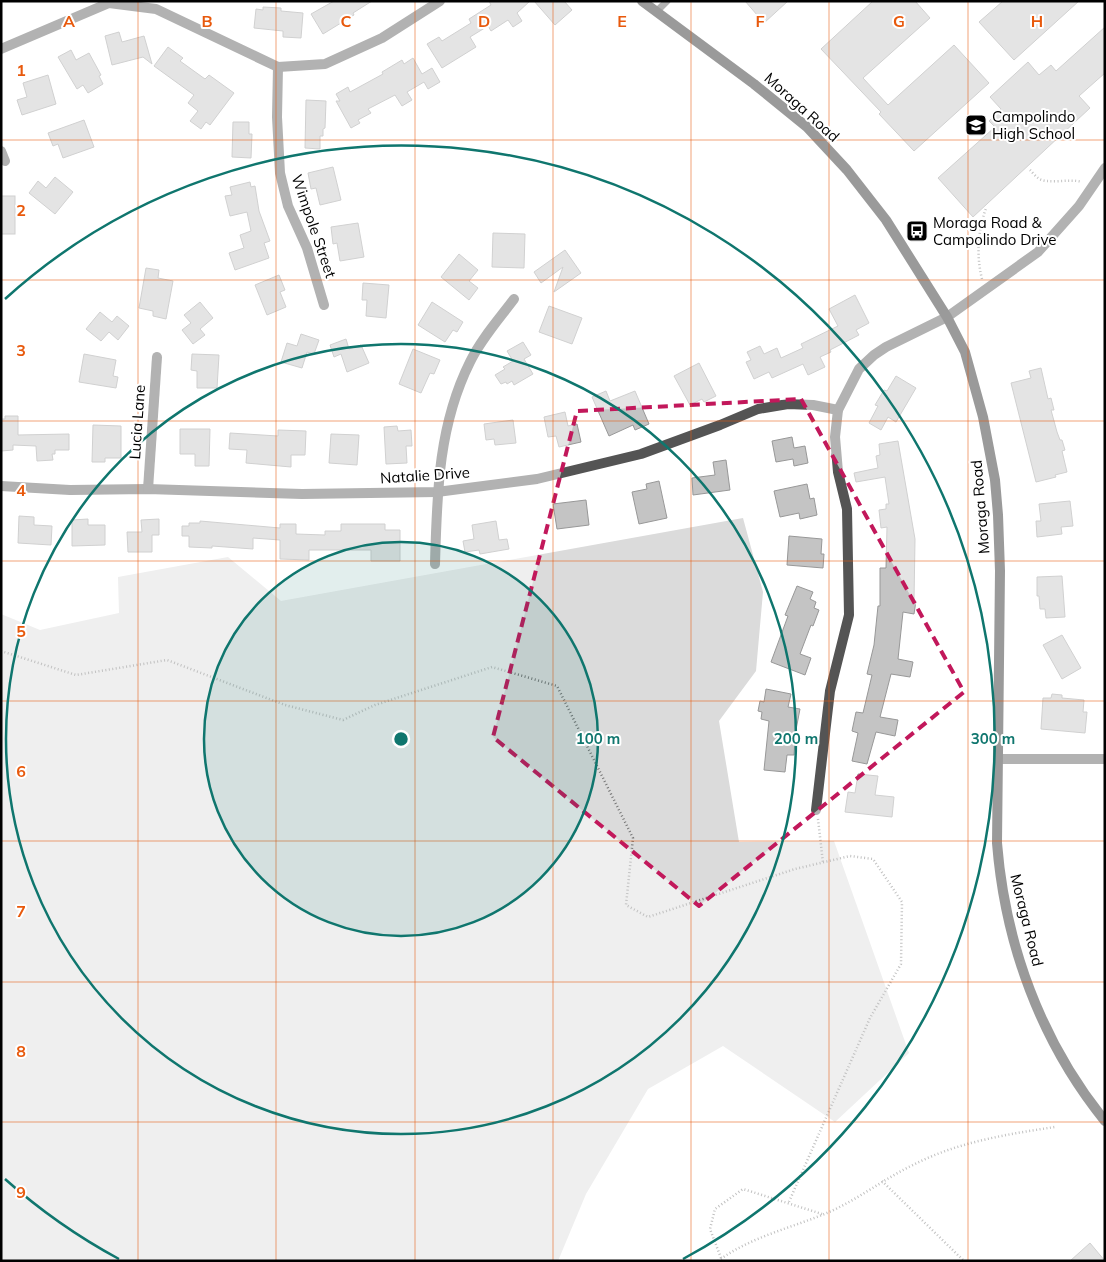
<svg xmlns="http://www.w3.org/2000/svg" width="1106" height="1262" font-family="Mulish,sans-serif">
<style>
.green{fill:#dbdbdb}
.building{fill:#c4c4c4;stroke:#989898}
.lines{fill:none;stroke-linecap:round;stroke-linejoin:round}
.path{stroke:#767676;stroke-width:2.5;stroke-dasharray:1 2.5;stroke-linecap:butt}
.service{stroke:#545454;stroke-width:7}
.minor{stroke:#545454;stroke-width:10}
.secondary{stroke:#212121;stroke-width:10}
.marked{fill:none;stroke:#c2185b;stroke-width:4;stroke-dasharray:10 6;stroke-linejoin:round}
.grid{fill:none;stroke:#e8590c;stroke-width:1;stroke-opacity:0.55}
.ring{fill:none;stroke:#0f766e;stroke-width:2.5}
.labels{text-anchor:middle;dominant-baseline:central;stroke-width:4;stroke-linejoin:round;paint-order:stroke}
.street-label{font-size:15px;fill:#000;stroke:#fff}
.poi-label{font-size:15px;fill:#000;stroke:#fff;text-anchor:start}
.grid-label{font-size:16px;text-anchor:middle;font-weight:bold;fill:#e8590c;stroke:#fff;stroke-width:4;stroke-linejoin:round;paint-order:stroke}
.centre{fill:#0f766e;stroke:#fff;stroke-width:2.5}
.ring-label{font-size:15px;text-anchor:middle;font-weight:bold;fill:#0f766e;stroke:#fff;stroke-width:4;stroke-linejoin:round;paint-order:stroke}
</style>
<rect width="100%" height="100%" fill="#fff"/>
<!-- green -->
<polygon class="green" points="743,518 763,592 756,671 719,721 739,842 834,841 909,1053 835,1122 723,1046 648,1089 586,1194 558,1261 1,1261 1,614 40,630 119,613 118,577 228,557 281,601"/>
<!-- building -->
<g class="building">
<polygon points="334,1 372,1 353,13 354,15 323,34 311,14"/>
<polygon points="489,1 530,1 517,13 522,21 513,27 508,20 491,31 488,26 470,37 476,47 442,68 427,44 439,37 442,41 471,23 469,19 491,5"/>
<polygon points="534,1 564,1 572,10 555,25"/>
<polygon points="745,1 788,1 764,23"/>
<polygon points="873,1 915,1 930,18 863,78 888,105 954,45 989,83 914,151 879,114 881,112 821,49"/>
<polygon points="1003,1 1079,1 1014,60 979,22"/>
<polygon points="263,7 281,8 281,11 303,13 301,38 283,37 283,31 254,28 256,9 263,10"/>
<polygon points="1105,27 1105,73 1079,96 1090,108 973,217 938,178 995,127 989,121 1001,109 990,97 1028,62 1039,75 1051,65 1056,71"/>
<polygon points="119,32 122,42 144,36 152,64 143,57 112,65 105,36"/>
<polygon points="168,47 183,58 180,61 205,79 209,75 234,93 210,125 206,122 201,129 190,121 198,111 188,103 194,95 154,66"/>
<polygon points="71,50 76,60 89,53 101,75 99,76 103,84 88,93 83,85 77,89 58,57"/>
<polygon points="413,58 422,74 432,68 440,82 428,89 424,82 407,92 412,100 402,106 395,95 368,109 371,113 358,120 360,123 351,128 336,101 340,101 336,94 348,87 350,92 383,74 382,72 402,60 404,64"/>
<polygon points="48,75 56,104 22,115 17,100 27,97 23,83"/>
<polygon points="306,100 326,101 325,128 323,129 323,136 320,136 320,149 305,148"/>
<polygon points="84,120 94,147 63,158 58,144 53,146 48,133"/>
<polygon points="233,122 249,122 249,134 252,134 251,158 232,157"/>
<polygon points="333,167 341,200 320,205 316,188 311,189 308,173"/>
<polygon points="55,177 73,192 55,214 29,193 38,181 46,188"/>
<polygon points="250,182 251,187 255,186 259,211 270,241 264,243 269,258 235,270 229,253 244,248 240,235 251,231 247,212 230,216 225,196 232,195 230,187"/>
<rect x="1" y="196" width="14" height="38"/>
<polygon points="358,223 364,257 340,261 337,243 333,244 331,227"/>
<polygon points="493,233 525,234 524,268 492,267"/>
<polygon points="565,250 581,273 554,292 563,267 541,283 534,272"/>
<polygon points="459,254 478,270 469,281 478,288 469,300 441,277"/>
<polygon points="146,268 159,270 158,278 173,281 166,319 153,316 153,311 139,308"/>
<polygon points="279,275 285,290 280,292 286,307 267,315 255,285"/>
<polygon points="363,283 389,285 386,318 366,316 367,300 362,300"/>
<polygon points="855,295 869,323 856,330 859,335 830,350 831,352 820,357 825,367 808,375 803,364 772,378 769,372 754,379 746,362 751,360 747,352 760,346 764,354 777,348 781,358 803,348 801,344 838,326 829,309"/>
<polygon points="200,302 213,318 200,329 205,335 193,344 182,330 191,323 184,315"/>
<polygon points="432,302 463,322 457,332 453,330 445,342 418,325"/>
<polygon points="549,306 582,318 572,344 539,332"/>
<polygon points="100,312 112,322 117,316 129,326 118,340 109,332 101,341 86,329"/>
<polygon points="301,334 319,340 314,354 307,352 302,368 281,362 287,343 297,346"/>
<polygon points="346,339 349,349 361,345 369,363 347,372 341,354 334,357 330,345"/>
<polygon points="523,342 531,355 524,359 533,374 514,385 512,381 507,384 506,382 501,384 495,375 505,369 503,367 513,361 507,351"/>
<polygon points="413,349 440,360 434,374 430,373 421,393 399,384"/>
<polygon points="84,354 116,360 113,376 118,377 116,388 79,382"/>
<polygon points="192,354 219,355 217,388 197,388 197,371 191,370"/>
<polygon points="699,363 716,396 704,402 702,399 690,405 674,376"/>
<polygon points="1041,368 1048,399 1051,398 1054,410 1051,410 1057,432 1060,440 1062,440 1065,450 1062,451 1067,472 1055,475 1056,477 1036,482 1011,383 1031,378 1029,371"/>
<polygon points="896,376 916,388 896,422 888,417 881,430 869,423 878,406 875,405 884,390 887,391"/>
<polygon points="606,391 610,401 635,391 649,424 635,430 633,425 609,436 592,397"/>
<polygon points="565,412 568,426 577,424 581,442 559,447 556,436 548,437 544,417"/>
<polygon points="5,416 18,416 18,435 69,434 69,450 55,450 55,454 52,454 53,460 37,461 36,446 13,445 13,450 1,451 1,419 5,419"/>
<polygon points="513,420 516,443 495,445 494,439 486,440 484,424"/>
<polygon points="93,425 121,426 121,458 105,458 105,462 92,462"/>
<polygon points="397,426 398,431 411,430 412,446 406,446 407,463 386,464 384,427"/>
<polygon points="180,429 210,429 209,466 195,466 195,454 180,454"/>
<polygon points="278,430 306,431 305,455 291,455 291,467 246,463 247,450 229,449 230,433 278,436"/>
<polygon points="331,434 359,435 357,465 329,463"/>
<polygon points="792,437 794,448 805,446 808,463 794,466 793,459 776,462 772,441"/>
<polygon points="898,441 915,539 914,601 916,601 914,614 903,612 898,659 913,662 910,677 891,674 880,717 898,720 895,736 876,732 867,764 852,761 858,733 852,731 856,712 863,713 872,675 867,674 874,645 878,606 880,606 880,568 886,568 887,527 881,528 879,510 886,509 886,504 889,504 885,477 856,482 854,473 878,468 876,456 880,455 879,444"/>
<polygon points="726,460 730,490 693,495 692,478 715,475 713,462"/>
<polygon points="659,481 667,518 639,524 632,492 647,489 646,484"/>
<polygon points="807,484 810,499 814,498 817,515 800,519 799,513 780,517 774,491"/>
<polygon points="586,500 589,525 557,529 553,504"/>
<polygon points="1070,501 1073,526 1061,527 1062,534 1037,537 1036,521 1041,521 1039,504"/>
<polygon points="19,516 34,517 34,525 52,526 51,545 18,543"/>
<polygon points="88,519 88,525 105,525 105,545 72,546 72,520"/>
<polygon points="159,519 159,535 152,535 152,552 128,552 127,532 142,532 141,520"/>
<polygon points="200,521 280,528 280,524 296,524 296,534 325,535 325,531 341,531 341,524 385,524 385,530 400,530 400,561 371,561 371,550 309,550 309,560 280,559 280,540 253,538 253,549 212,546 212,548 189,547 189,536 182,536 182,526 189,526 189,523 200,523"/>
<polygon points="496,521 499,540 507,539 509,549 480,554 479,550 465,552 463,541 474,539 472,525"/>
<polygon points="789,536 822,539 821,554 824,554 823,568 787,565"/>
<polygon points="1062,576 1065,617 1046,618 1045,609 1040,609 1039,596 1037,596 1037,577"/>
<polygon points="797,586 813,592 810,599 816,602 814,608 819,610 813,626 811,625 800,654 811,658 805,675 771,662 788,616 785,615"/>
<polygon points="1062,635 1081,668 1062,679 1043,645"/>
<polygon points="766,689 791,694 788,707 800,709 794,740 795,740 794,755 787,755 785,772 764,770 769,721 761,719 762,712 758,711 760,701 764,702"/>
<polygon points="1052,694 1062,695 1062,698 1084,700 1083,712 1087,712 1085,733 1041,729 1043,698 1051,698"/>
<polygon points="858,774 878,776 875,795 894,797 892,817 845,812 848,792 855,793"/>
<polygon points="1090,1243 1105,1261 1070,1261"/>
</g>
<g class="lines">
<!-- path -->
<g class="path">
<path d="M1030 170C1032 172 1035 176 1038 178 1047 185 1070 178 1082 182"/>
<path d="M982 279C976 255 978 231 986 208"/>
<polyline points="1,651 76,675 167,660 285,705 343,720 375,705 492,667 557,686 633,838 626,905 648,917 795,869 850,856 873,859 902,902 901,964 870,1018 788,1204"/>
<polyline points="818,819 823,863"/>
<polyline points="882,1181 964,1261"/>
<polyline points="721,1258 710,1229 715,1209 743,1189 822,1214"/>
<path d="M718 1261C749 1238 787 1229 822 1215 855 1202 883 1179 915 1164 958 1142 1008 1134 1055 1127"/>
</g>
<!-- service -->
<polyline class="service" points="656,12 667,1"/>
<!-- minor -->
<g class="minor">
<polyline points="1,49 109,3 156,9 278,67 325,64 382,38 440,1"/>
<polyline points="278,67 277,117 280,173 288,206 307,248 324,305"/>
<polyline points="1,151 5,161"/>
<polyline points="1,486 70,490 148,489 302,494 437,492 537,479 641,454 720,425 758,409 788,404 813,405 838,410"/>
<polyline points="148,489 157,357"/>
<path d="M435 564C437 494 438 426 470 362 481 339 499 319 514 299"/>
<polyline points="999,759 1105,759"/>
<polyline points="816,810 830,691 849,615 847,509 838,472 835,437 838,410 859,369 874,355 886,347 947,317 1038,252 1079,206 1105,168"/>
</g>
<!-- secondary -->
<path class="secondary" d="M642 1 754 84 807 127 847 170 886 220 947 317 965 352 983 417 995 480 998 515 1000 571 997 843C1005 944 1041 1042 1105 1121"/>
</g>
<!-- marked area -->
<path d="M0 0H1106V1262H0ZM801 399 964 692 699 906 493 737 577 411Z" fill="#fff" fill-opacity=".55" fill-rule="evenodd"/>
<path class="marked" d="M801 399 964 692 699 906 493 737 577 411Z"/>
<!-- grid -->
<path class="grid" d="M138 1V1261M276 1V1261M415 1V1261M553 1V1261M691 1V1261M829 1V1261M968 1V1261M1 140H1105M1 280H1105M1 421H1105M1 561H1105M1 701H1105M1 841H1105M1 982H1105M1 1122H1105"/>
<!-- distance rings -->
<circle cx="401" cy="739" r="197" fill="#0f766e" fill-opacity=".12"/>
<g class="ring">
<circle cx="401" cy="739" r="197"/>
<circle cx="401" cy="739" r="395"/>
<path d="M119 1259A592 592 0 0 1 5 1179M5 299A592 592 0 1 1 683 1259"/>
</g>
<!-- icons -->
<defs>
<g id="school-square" transform="scale(1.125)"><rect x="-9" y="-9" width="18" height="18" rx="4" fill="#000" stroke="#fff"/><path d="M0-5L7-2L0 1L-7-2ZM-4 1L0 2.5L4 1V4Q0 6-4 4Z" fill="#fff"/></g>
<g id="bus-square" transform="scale(1.125)"><rect x="-9" y="-9" width="18" height="18" rx="4" fill="#000" stroke="#fff"/><path d="M-5-6H5V4H4V6H2V4H-2V6H-4V4H-5ZM-3.5-4V0h7V-4ZM-3.5 1.2v1.5H-2V1.2ZM2 1.2v1.5H3.5V1.2Z" fill="#fff"/></g>
</defs>
<g fill-rule="evenodd">
<use href="#school-square" x="976" y="125"/>
<use href="#bus-square" x="917" y="231"/>
</g>
<g class="labels">
<!-- street labels -->
<g class="street-label">
<text transform="translate(802 107) rotate(42)">Moraga Road</text>
<text transform="translate(314 226) rotate(71)">Wimpole Street</text>
<text transform="translate(137 422) rotate(-86)">Lucia Lane</text>
<text transform="translate(425 475) rotate(-4)">Natalie Drive</text>
<text transform="translate(980 507) rotate(-95)">Moraga Road</text>
<text transform="translate(1027 920) rotate(76)">Moraga Road</text>
</g>
<!-- poi labels -->
<g class="poi-label">
<text x="992" y="116">Campolindo<tspan x="992" dy="17">High School</tspan></text>
<text x="933" y="222">Moraga Road &amp;<tspan x="933" dy="17">Campolindo Drive</tspan></text>
</g>
</g>
<g class="grid-label">
<text x="69" y="27">A</text>
<text x="207" y="27">B</text>
<text x="346" y="27">C</text>
<text x="484" y="27">D</text>
<text x="622" y="27">E</text>
<text x="760" y="27">F</text>
<text x="899" y="27">G</text>
<text x="1037" y="27">H</text>
<text x="21" y="76">1</text>
<text x="21" y="216">2</text>
<text x="21" y="356">3</text>
<text x="21" y="496">4</text>
<text x="21" y="637">5</text>
<text x="21" y="777">6</text>
<text x="21" y="917">7</text>
<text x="21" y="1057">8</text>
<text x="21" y="1198">9</text>
</g>
<circle cx="401" cy="739" r="8" class="centre"/>
<g class="ring-label">
<text x="598" y="744">100 m</text>
<text x="796" y="744">200 m</text>
<text x="993" y="744">300 m</text>
</g>
<!-- border -->
<rect width="1106" height="1262" fill="none" stroke="#000000" stroke-width="5"/>
</svg>
